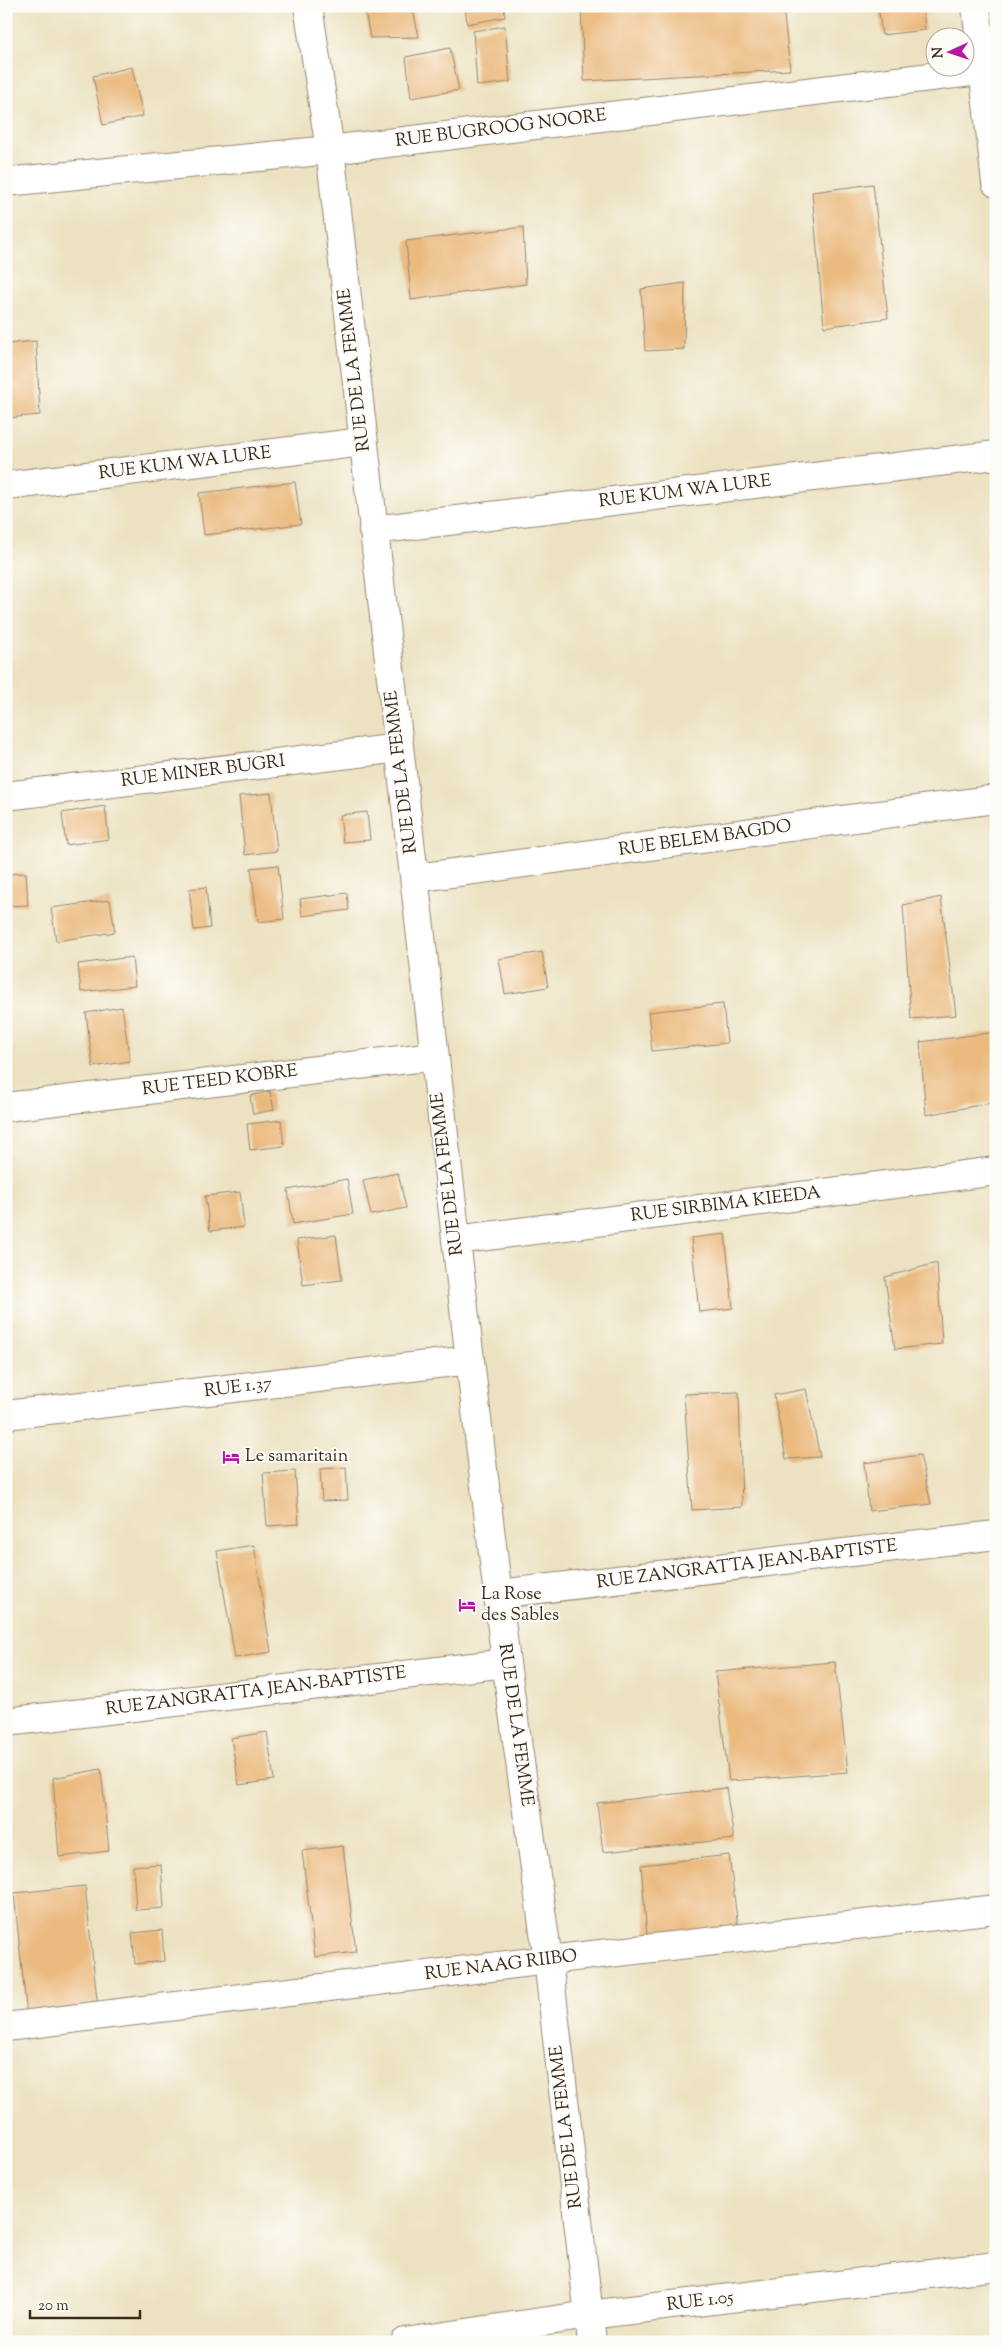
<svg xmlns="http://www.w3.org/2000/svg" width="1002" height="2348" font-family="'Sorts Mill Goudy',serif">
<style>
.building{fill:#ebba7f}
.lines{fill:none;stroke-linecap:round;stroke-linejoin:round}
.street-casing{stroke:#948670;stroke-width:30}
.street{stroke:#fff;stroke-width:28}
.labels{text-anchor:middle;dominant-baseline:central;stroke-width:4;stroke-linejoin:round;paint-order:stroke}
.street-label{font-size:18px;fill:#3b2a1e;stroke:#fdfcf7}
.poi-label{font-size:18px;fill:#3b2a1e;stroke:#fdfcf7;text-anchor:start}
</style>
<rect width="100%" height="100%" fill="#fdfcf7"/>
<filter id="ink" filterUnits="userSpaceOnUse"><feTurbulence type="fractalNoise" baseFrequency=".02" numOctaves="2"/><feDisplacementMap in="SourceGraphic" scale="10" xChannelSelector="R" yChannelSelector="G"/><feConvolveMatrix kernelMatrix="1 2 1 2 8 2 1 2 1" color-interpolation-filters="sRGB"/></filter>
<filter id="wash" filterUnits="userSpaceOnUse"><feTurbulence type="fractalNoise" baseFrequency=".0096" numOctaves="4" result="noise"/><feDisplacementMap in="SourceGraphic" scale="20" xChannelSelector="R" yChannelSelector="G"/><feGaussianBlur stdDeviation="1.12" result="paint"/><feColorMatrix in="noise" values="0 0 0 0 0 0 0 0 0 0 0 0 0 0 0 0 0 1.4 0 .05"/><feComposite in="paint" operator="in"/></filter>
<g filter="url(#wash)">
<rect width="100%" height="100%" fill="#ece2c1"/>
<g id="blocks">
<!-- building -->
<g class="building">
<polygon points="364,6 412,6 419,37 370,38"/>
<polygon points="465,6 504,6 505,17 467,24"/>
<polygon points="581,6 783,6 790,70 584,81"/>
<polygon points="878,6 923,6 925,30 882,35"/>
<polygon points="505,26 510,82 477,86 473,31"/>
<polygon points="450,48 459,90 411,98 406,57"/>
<polygon points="132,67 143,116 103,125 93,76"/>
<polygon points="873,184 888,318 824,327 812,192"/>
<polygon points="523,227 526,284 411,300 406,241"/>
<polygon points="685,283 684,349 645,351 641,289"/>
<polygon points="36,341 40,415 6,418 6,344"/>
<polygon points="295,482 301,524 204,535 199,493"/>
<polygon points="271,793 277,851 245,855 239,796"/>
<polygon points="105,806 109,839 66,845 62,813"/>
<polygon points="367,812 370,840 343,842 340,815"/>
<polygon points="278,865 284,919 258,922 251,868"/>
<polygon points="26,873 28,905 8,906 6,874"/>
<polygon points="206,887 210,928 194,930 189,889"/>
<polygon points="347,893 349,910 302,916 300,899"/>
<polygon points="941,897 956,1015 911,1019 903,905"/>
<polygon points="110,900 115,932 56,941 51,908"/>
<polygon points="542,952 548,987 505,994 499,959"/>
<polygon points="132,957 135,986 81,992 78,964"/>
<polygon points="723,1004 727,1043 652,1051 648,1012"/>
<polygon points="122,1007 130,1061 93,1067 86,1013"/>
<polygon points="996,1032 996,1102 926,1115 920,1042"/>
<polygon points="270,1091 274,1110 253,1114 250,1096"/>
<polygon points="281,1120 284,1146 250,1150 247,1124"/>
<polygon points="398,1173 406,1208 371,1215 363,1180"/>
<polygon points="347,1179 353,1214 293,1224 288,1190"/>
<polygon points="240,1192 244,1227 210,1231 205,1196"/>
<polygon points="725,1234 733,1308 699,1312 691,1238"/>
<polygon points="336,1235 342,1280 303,1285 297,1240"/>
<polygon points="937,1263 942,1344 895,1349 885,1277"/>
<polygon points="806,1389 820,1457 786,1459 774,1395"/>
<polygon points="739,1392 742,1507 692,1510 684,1394"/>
<polygon points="920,1455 931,1504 869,1511 864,1463"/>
<polygon points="346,1467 348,1500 322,1501 320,1469"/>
<polygon points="295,1471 299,1524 267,1526 263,1473"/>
<polygon points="254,1545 271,1652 235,1658 217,1551"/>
<polygon points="835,1662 848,1772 729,1781 715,1672"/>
<polygon points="267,1732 274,1780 239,1785 231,1738"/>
<polygon points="101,1769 109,1851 59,1857 53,1778"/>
<polygon points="726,1788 734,1839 603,1852 597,1803"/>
<polygon points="343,1846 356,1952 315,1957 302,1851"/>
<polygon points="729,1855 738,1927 647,1936 641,1865"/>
<polygon points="161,1864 164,1908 136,1910 133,1866"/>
<polygon points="85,1886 98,2009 27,2017 14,1893"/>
<polygon points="162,1930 164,1961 135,1964 132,1933"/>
</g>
</g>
</g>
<g filter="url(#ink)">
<use href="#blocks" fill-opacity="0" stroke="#948670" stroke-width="1"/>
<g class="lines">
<!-- street casing -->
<g class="street-casing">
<g id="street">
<polyline points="308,6 330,150 470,1360 506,1663 548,1960 592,2342"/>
<polyline points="976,6 996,183"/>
<polyline points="6,182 330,150 996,69"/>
<polyline points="6,486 363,442"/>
<polyline points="373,530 996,455"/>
<polyline points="6,796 399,748"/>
<polyline points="415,878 996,799"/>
<polyline points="6,1107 434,1056"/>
<polyline points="456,1240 996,1171"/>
<polyline points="6,1415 470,1360"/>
<polyline points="498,1594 996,1535"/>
<polyline points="6,1722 506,1663"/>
<polyline points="6,2027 548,1960 996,1909"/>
<polyline points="405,2342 589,2315 996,2266"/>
</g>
</g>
<!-- street -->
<use href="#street" class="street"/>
</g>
</g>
<!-- icons -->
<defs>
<g id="hotel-bare" transform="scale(1.35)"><path d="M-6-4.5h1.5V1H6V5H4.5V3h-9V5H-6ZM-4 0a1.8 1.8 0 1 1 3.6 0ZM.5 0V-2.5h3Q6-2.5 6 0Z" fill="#b5179e" stroke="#fdfcf7" stroke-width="2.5" paint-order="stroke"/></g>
</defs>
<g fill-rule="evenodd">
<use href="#hotel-bare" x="231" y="1457"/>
<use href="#hotel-bare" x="467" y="1605"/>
</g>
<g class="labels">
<!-- street labels -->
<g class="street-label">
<text transform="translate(501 129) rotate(-7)">RUE BUGROOG NOORE</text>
<text transform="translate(355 370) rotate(-97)">RUE DE LA FEMME</text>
<text transform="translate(185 464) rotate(-7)">RUE KUM WA LURE</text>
<text transform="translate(685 492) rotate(-7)">RUE KUM WA LURE</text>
<text transform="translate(203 772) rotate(-7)">RUE MINER BUGRI</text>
<text transform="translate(402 772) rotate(-97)">RUE DE LA FEMME</text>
<text transform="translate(705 839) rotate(-8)">RUE BELEM BAGDO</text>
<text transform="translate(220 1081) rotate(-7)">RUE TEED KOBRE</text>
<text transform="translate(448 1174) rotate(-97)">RUE DE LA FEMME</text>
<text transform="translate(726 1205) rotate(-7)">RUE SIRBIMA KIEEDA</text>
<text transform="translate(238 1388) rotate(-7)">RUE 1.37</text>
<text transform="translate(747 1565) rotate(-7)">RUE ZANGRATTA JEAN-BAPTISTE</text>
<text transform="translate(256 1692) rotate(-7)">RUE ZANGRATTA JEAN-BAPTISTE</text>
<text transform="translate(515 1725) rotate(82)">RUE DE LA FEMME</text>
<text transform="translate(501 1966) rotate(-7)">RUE NAAG RIIBO</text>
<text transform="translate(567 2127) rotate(-97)">RUE DE LA FEMME</text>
<text transform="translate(700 2302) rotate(-7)">RUE 1.05</text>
</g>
<!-- poi labels -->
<g class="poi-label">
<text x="245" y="1457">Le samaritain</text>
<text x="481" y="1595">La Rose<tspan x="481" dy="21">des Sables</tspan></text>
</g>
</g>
<!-- margin -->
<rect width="1002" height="2348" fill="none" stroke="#fdfcf7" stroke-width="25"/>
<!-- north arrow -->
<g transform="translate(950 52) rotate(267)"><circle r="24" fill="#fdfcf7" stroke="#afa8a0"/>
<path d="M0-4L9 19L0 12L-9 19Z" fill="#b5179e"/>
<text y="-8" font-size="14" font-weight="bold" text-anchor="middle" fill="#3b2a1e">N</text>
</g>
<!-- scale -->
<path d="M30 2310v8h110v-8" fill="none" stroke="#3b2a1e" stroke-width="2.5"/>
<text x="38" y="2310" font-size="15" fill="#3b2a1e" stroke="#fdfcf7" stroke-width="4" paint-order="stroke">20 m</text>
</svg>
